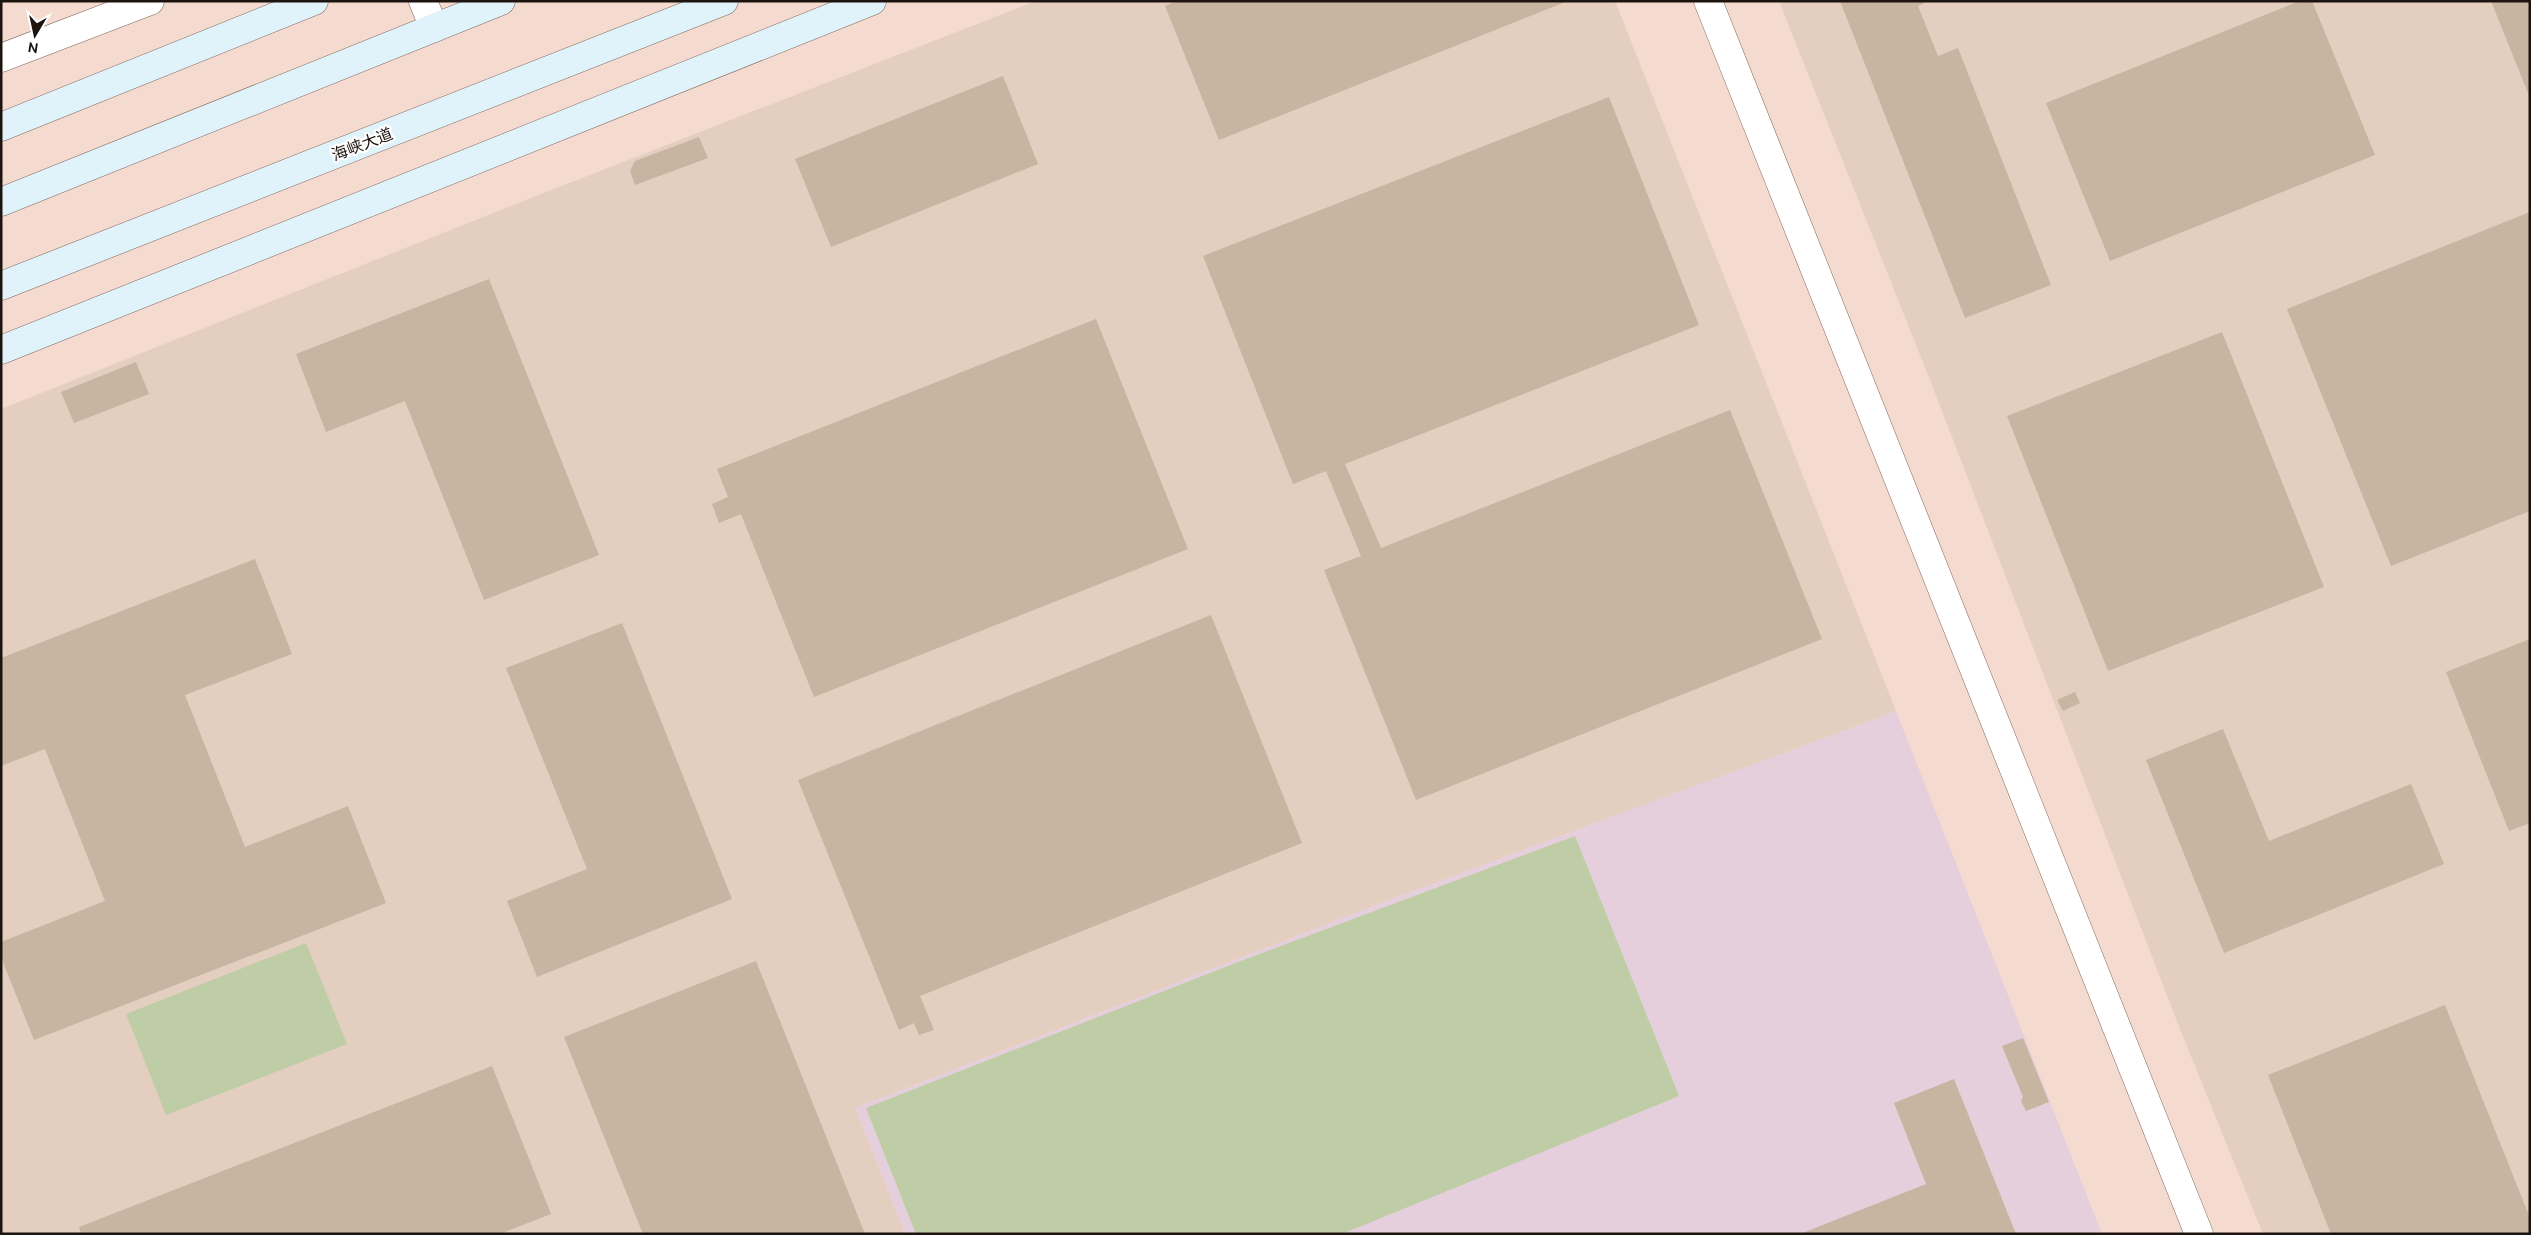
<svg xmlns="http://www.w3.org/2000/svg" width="2531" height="1235" font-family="Ubuntu,'Noto Sans SC',sans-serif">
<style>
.commercial{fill:#e6cfdc}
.industrial{fill:#e3cec0}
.green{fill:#becda5}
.building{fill:#c7b4a1}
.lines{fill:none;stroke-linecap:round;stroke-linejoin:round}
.minor-casing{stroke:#80685e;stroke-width:29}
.secondary-casing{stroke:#80685e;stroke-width:29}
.minor{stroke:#fff;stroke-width:28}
.secondary{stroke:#e0f2fa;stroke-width:28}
.labels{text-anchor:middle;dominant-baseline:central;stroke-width:4.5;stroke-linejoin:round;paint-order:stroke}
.street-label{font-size:16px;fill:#1d1410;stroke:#fff}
</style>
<rect width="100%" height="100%" fill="#f5dacf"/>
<!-- commercial -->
<polygon class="commercial" points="1896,711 2102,1234 905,1234 855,1108 1378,904"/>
<!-- industrial -->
<g class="industrial">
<polygon points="1036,1 1615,1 1896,711 1378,904 855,1108 905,1234 1,1234 1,409 531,198"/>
<polygon points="1779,1 2530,1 2530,1234 2263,1234 2178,1024 1932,385"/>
</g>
<!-- green -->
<g class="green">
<polygon points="1575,836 1679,1096 1342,1234 916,1234 866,1108 1238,962"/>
<polygon points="306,943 347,1044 166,1115 126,1014"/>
</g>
<!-- building -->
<g class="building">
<polygon points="1177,1 1568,1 1219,140 1165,6"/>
<polygon points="1840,1 1929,1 1918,6 1938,56 1958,48 2051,285 1965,318"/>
<polygon points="2300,1 2312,1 2375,155 2110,261 2046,103"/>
<polygon points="2491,1 2530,1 2530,98"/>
<polygon points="1003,76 1038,164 831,247 795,159"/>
<polygon points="1609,97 1699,325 1345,464 1381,548 1730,410 1822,639 1416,800 1324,570 1361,556 1326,471 1293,484 1203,256"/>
<polygon points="699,137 708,158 635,185 630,171 635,161"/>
<polygon points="2530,212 2530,511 2391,566 2287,309"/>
<polygon points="489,279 599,555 484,600 405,401 326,432 296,354"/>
<polygon points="1096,319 1188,549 814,697 741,514 719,523 712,504 728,497 717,469"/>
<polygon points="2222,332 2324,587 2108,671 2007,416"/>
<polygon points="136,362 149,394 74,423 61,392"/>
<polygon points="255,559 292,654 185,695 245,847 348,806 386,903 34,1040 1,957 1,942 105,901 45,749 1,766 1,658"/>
<polygon points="1211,615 1302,843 920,996 934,1030 919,1035 914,1023 899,1030 798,780"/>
<polygon points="622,623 732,899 537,977 507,901 587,869 506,668"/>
<polygon points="2530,639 2530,823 2509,831 2446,672"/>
<polygon points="2075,692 2080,703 2063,711 2057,700"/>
<polygon points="2223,729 2269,841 2411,784 2444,864 2224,953 2146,760"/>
<polygon points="756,961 865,1234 643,1234 564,1037"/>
<polygon points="2445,1005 2530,1218 2530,1234 2331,1234 2268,1075"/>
<polygon points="2023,1038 2049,1102 2026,1111 2021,1101 2023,1097 2002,1046"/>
<polygon points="492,1066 551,1214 500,1234 81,1234 79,1227"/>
<polygon points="1954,1079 2016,1234 1800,1234 1926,1184 1894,1103"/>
</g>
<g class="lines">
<!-- minor casing -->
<g class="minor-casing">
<g id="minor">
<polyline points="423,1 434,28"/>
<polyline points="1708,1 2199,1234"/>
<polyline points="1,58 150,1"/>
</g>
</g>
<!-- secondary casing -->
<g class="secondary-casing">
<g id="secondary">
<polyline points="1,127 314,1"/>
<polyline points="1,202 501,1"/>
<polyline points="1,286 724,1"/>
<polyline points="1,350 872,1"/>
</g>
</g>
<!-- minor -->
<use href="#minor" class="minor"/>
<!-- secondary -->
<use href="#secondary" class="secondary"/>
</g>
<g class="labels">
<!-- street labels -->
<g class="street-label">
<text transform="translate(362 144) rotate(-21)">海峡大道</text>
</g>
</g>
<!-- border -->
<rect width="2531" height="1235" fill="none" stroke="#1d1410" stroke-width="5"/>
<!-- north arrow -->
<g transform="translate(35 35) rotate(189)" stroke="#ffffff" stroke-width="4" paint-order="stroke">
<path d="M0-4L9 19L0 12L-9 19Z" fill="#1d1410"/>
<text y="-8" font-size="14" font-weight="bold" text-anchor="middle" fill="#1d1410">N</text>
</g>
</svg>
